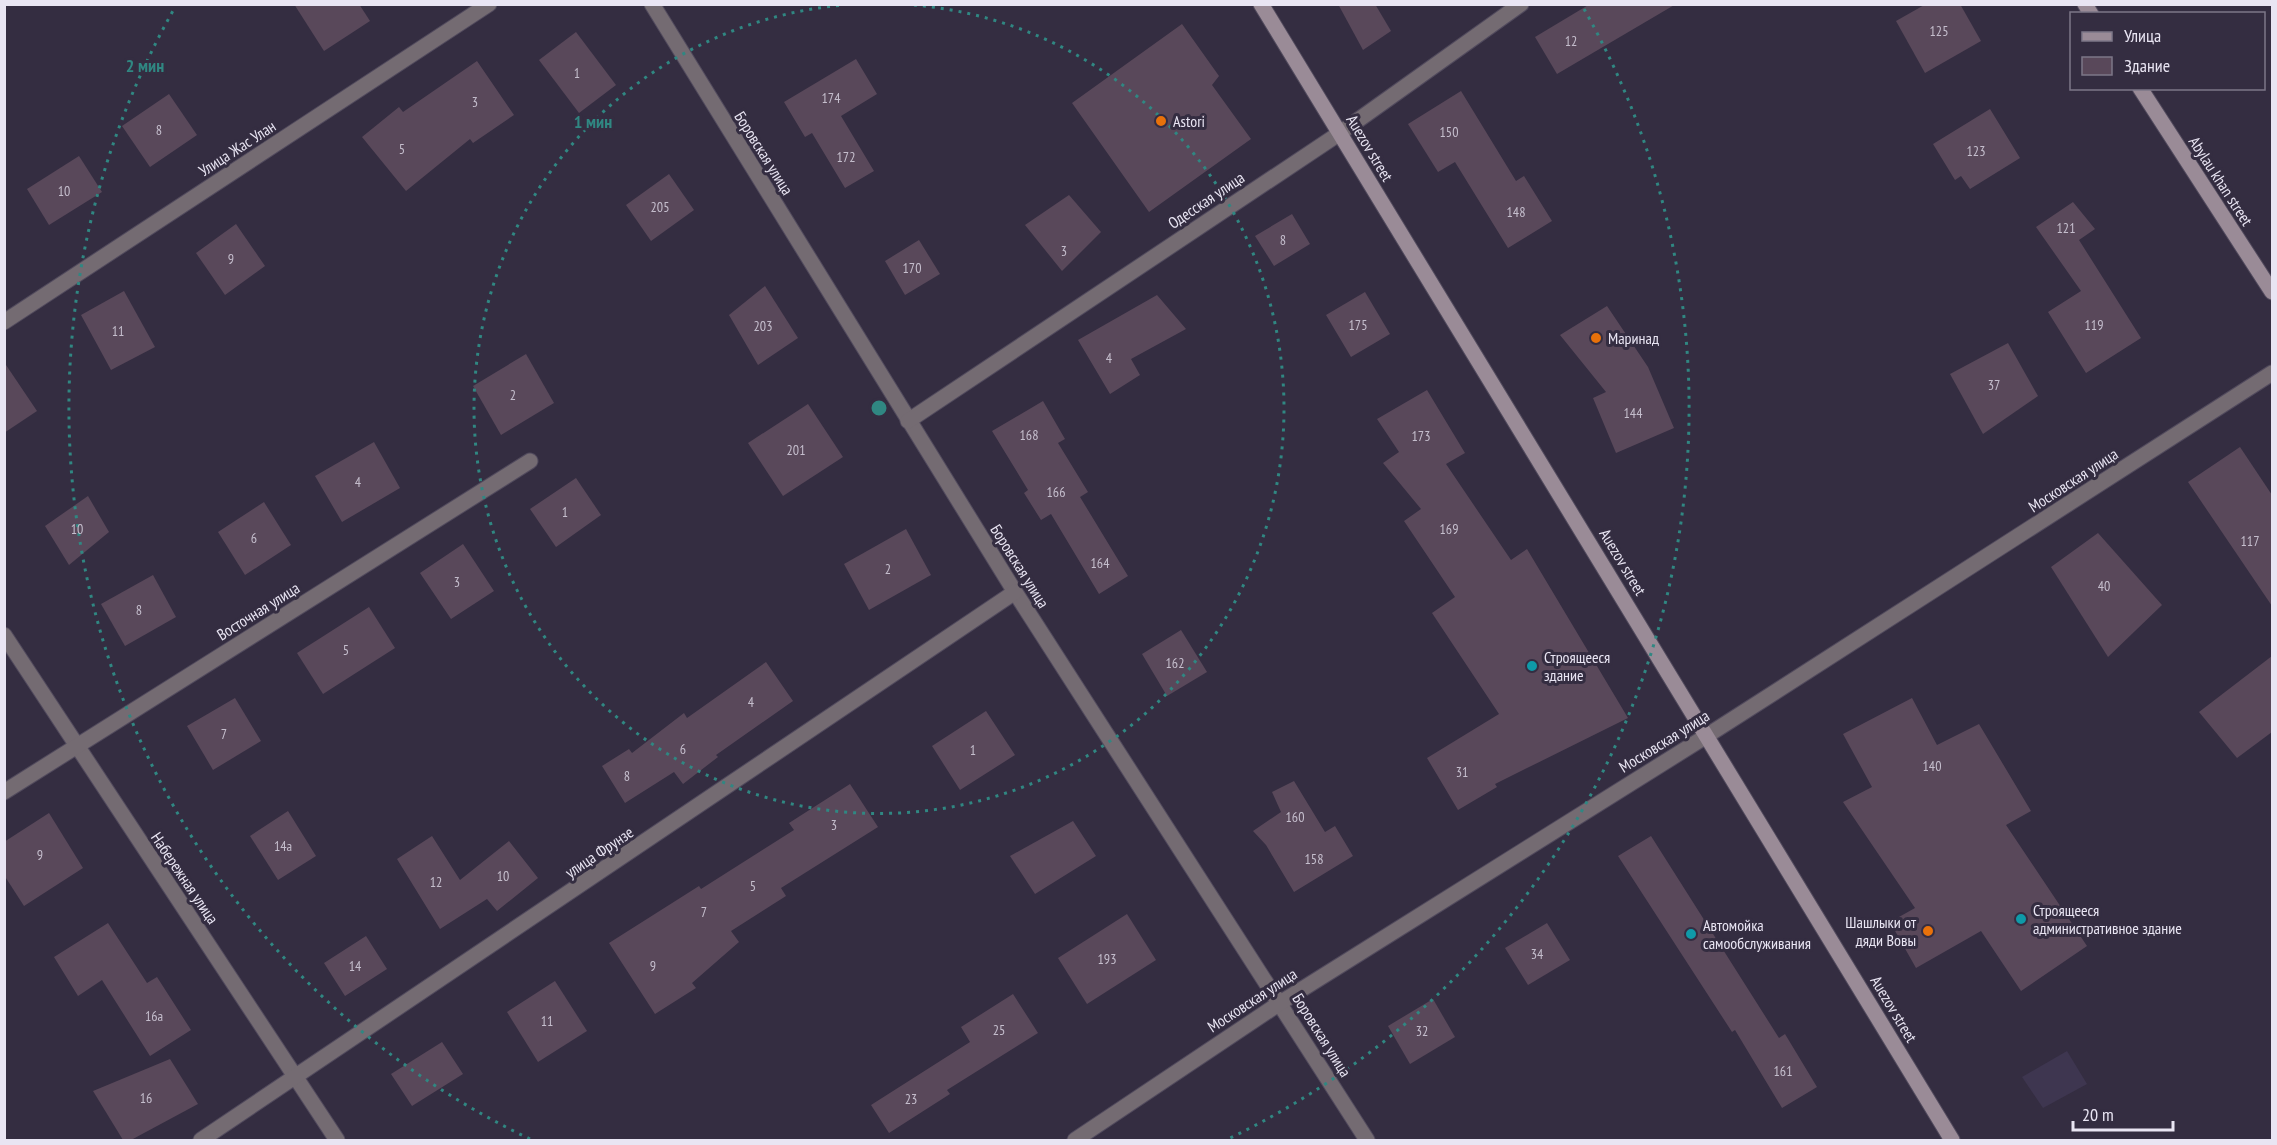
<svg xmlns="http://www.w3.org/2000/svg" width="2277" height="1145" font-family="'PT Sans Narrow',sans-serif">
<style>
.built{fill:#3e3650}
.building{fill:#59485a}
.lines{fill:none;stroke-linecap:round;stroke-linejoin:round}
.street-casing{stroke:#514a5d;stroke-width:17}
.secondary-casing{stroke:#514a5d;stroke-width:17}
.street{stroke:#746b72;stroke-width:15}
.secondary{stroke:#9a8b97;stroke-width:15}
.ring{fill:none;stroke:#308782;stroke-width:3;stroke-dasharray:3 6}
.food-dot{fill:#e8710a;stroke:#342d41;stroke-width:2}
.culture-dot{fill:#0f9aa8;stroke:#342d41;stroke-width:2}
.labels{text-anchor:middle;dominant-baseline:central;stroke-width:6;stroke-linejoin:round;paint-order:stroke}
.number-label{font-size:14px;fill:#c5becd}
.poi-label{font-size:16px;fill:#e9e5f3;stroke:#342d41;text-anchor:start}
.street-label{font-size:16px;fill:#e9e5f3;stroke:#342d41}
.centre{fill:#308782;stroke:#342d41;stroke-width:3}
.ring-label{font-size:18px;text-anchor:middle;font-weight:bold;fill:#308782;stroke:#342d41;stroke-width:6;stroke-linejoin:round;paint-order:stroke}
</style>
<rect width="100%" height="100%" fill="#342d41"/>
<!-- built -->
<polygon class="built" points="2067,1051 2087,1084 2043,1108 2022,1077"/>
<!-- building -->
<g class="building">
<polygon points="294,4 359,4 370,21 324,51"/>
<polygon points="1338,4 1375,4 1391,31 1363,50"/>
<polygon points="1590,4 1676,4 1557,74 1535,37"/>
<polygon points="1926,4 1960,4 1981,41 1925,73 1896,21"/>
<polygon points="1182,24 1219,76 1212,85 1251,139 1149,212 1072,103"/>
<polygon points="576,32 616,85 579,113 539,60"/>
<polygon points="856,59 877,94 841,116 874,171 845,188 812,133 805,137 784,102"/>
<polygon points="477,61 514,115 473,143 470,139 406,191 362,137 399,107 403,112"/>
<polygon points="1461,91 1516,181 1524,176 1552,221 1508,248 1455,162 1438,172 1408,124"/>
<polygon points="169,94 197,135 150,167 122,126"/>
<polygon points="1990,109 2020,158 1970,189 1961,176 1955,180 1933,144"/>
<polygon points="79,156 102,192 49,225 27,189"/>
<polygon points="669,174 694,210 651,241 626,205"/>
<polygon points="1069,195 1101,232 1062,271 1025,225"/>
<polygon points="2073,202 2095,229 2079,240 2141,338 2086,373 2048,312 2081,291 2036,227"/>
<polygon points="1292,214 1310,244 1274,266 1255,236"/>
<polygon points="236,224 265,266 225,295 196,253"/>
<polygon points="919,240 940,274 905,295 885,261"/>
<polygon points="765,286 798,338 758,365 729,315"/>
<polygon points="124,291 155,347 111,370 81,315"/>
<polygon points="1365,292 1390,334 1351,357 1326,315"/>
<polygon points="1157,295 1186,329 1131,359 1140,375 1110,394 1078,340"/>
<polygon points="1607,306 1648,367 1674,428 1616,453 1593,398 1606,392 1560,335"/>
<polygon points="2008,343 2038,396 1983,434 1950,374"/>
<polygon points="526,354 554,403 501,435 473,386"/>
<polygon points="4,362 37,411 4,433"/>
<polygon points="1427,390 1465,453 1446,464 1511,560 1527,549 1628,718 1495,784 1497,787 1458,810 1427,758 1499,714 1432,613 1455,597 1404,521 1421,509 1383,463 1399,452 1377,419"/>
<polygon points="1043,401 1065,439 1058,443 1088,492 1080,497 1128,576 1099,594 1051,514 1041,520 1024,493 1028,490 992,431"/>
<polygon points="808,404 843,457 783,496 748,443"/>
<polygon points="374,442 400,488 342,522 315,476"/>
<polygon points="2240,447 2272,495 2272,606 2188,482"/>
<polygon points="576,478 601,515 556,547 530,509"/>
<polygon points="88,496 109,532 69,565 45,526"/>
<polygon points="264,502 291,545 245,575 218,532"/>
<polygon points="906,529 931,575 869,610 844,564"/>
<polygon points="2098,533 2162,605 2108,657 2051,567"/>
<polygon points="463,544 494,591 451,619 420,573"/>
<polygon points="153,575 176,617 125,646 101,604"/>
<polygon points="369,607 395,648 323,694 297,653"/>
<polygon points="1181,630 1207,672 1167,696 1142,654"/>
<polygon points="2272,656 2272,732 2237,758 2199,712"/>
<polygon points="766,662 793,701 716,755 718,757 683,784 674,772 625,803 602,766 629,749 632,753 684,713 687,718"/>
<polygon points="235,698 261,741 213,770 187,726"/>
<polygon points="1912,698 1937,745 1979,724 2031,811 2006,825 2087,946 2021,991 1981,931 1916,968 1890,922 1915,908 1843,802 1872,787 1843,734"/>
<polygon points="986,711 1015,755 960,790 932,746"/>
<polygon points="1294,781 1325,832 1335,826 1353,856 1294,892 1266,845 1253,831 1281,812 1272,792"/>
<polygon points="850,784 878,827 781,888 786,896 731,931 739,942 692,983 696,988 655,1014 609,943 699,886 701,889 794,830 789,823"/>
<polygon points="288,811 316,856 278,880 250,836"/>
<polygon points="49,813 83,868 24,906 4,875 4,842"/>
<polygon points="1073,821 1096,856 1035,894 1010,856"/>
<polygon points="432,836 460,880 509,841 538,878 497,911 487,899 440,929 397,859"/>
<polygon points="1651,836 1779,1038 1785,1034 1817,1087 1782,1108 1735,1030 1732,1032 1618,856"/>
<polygon points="1127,914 1156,960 1087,1004 1058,958"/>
<polygon points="108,923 147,983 157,977 191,1030 150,1056 102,980 78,996 54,957"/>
<polygon points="1547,923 1570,960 1528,985 1505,948"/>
<polygon points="366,936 387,969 345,996 324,963"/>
<polygon points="555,981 587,1031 538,1062 507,1012"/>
<polygon points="1013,994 1038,1033 947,1090 950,1094 889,1133 871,1105 970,1042 961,1027"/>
<polygon points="1433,999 1455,1037 1410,1064 1388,1026"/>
<polygon points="442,1042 463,1074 412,1106 391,1074"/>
<polygon points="170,1059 198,1104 131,1140 123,1140 93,1091"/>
</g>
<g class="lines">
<!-- street casing -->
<g class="street-casing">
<g id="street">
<polyline points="652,4 1015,592 1367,1140"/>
<polyline points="4,322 489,4"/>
<polyline points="908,421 1340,133 1521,4"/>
<polyline points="4,635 337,1140"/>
<polyline points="4,792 530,461"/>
<polyline points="201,1140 1015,592"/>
<polyline points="1075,1140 1280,1003 1708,735 2272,373"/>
</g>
</g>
<!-- secondary casing -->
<g class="secondary-casing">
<g id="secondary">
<polyline points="1261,4 1952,1140"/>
<polyline points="2085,4 2091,14"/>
<polyline points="2140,88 2272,292"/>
</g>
</g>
<!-- street -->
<use href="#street" class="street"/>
<!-- secondary -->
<use href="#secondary" class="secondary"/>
</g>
<!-- distance rings -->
<g class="ring">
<path d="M914 5A405 405 0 1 1 844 5"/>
<path d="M530 1139A810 810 0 0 1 174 9M1584 9A810 810 0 0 1 1228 1139"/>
</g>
<!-- markers -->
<g class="food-dot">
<circle cx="1161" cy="121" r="6"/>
<circle cx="1596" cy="338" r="6"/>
<circle cx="1928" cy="931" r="6"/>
</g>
<g class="culture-dot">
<circle cx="1532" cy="666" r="6"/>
<circle cx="2021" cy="919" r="6"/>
<circle cx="1691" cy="934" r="6"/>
</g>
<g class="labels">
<!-- number labels -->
<g class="number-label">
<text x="1939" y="31">125</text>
<text x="1571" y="41">12</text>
<text x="577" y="73">1</text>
<text x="831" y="98">174</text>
<text x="475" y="102">3</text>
<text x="159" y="130">8</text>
<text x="1449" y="132">150</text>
<text x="402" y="149">5</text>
<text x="1976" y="151">123</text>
<text x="846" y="157">172</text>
<text x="64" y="191">10</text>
<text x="660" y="207">205</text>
<text x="1516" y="212">148</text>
<text x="2066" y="228">121</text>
<text x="1283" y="240">8</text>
<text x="1064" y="251">3</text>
<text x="231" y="259">9</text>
<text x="912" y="268">170</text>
<text x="1358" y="325">175</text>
<text x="2094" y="325">119</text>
<text x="763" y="326">203</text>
<text x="118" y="331">11</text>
<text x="1109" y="358">4</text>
<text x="1994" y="385">37</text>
<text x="513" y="395">2</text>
<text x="1633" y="413">144</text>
<text x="1029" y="435">168</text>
<text x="1421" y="436">173</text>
<text x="796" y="450">201</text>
<text x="358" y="482">4</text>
<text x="1056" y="492">166</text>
<text x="565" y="512">1</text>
<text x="77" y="529">10</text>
<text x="1449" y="529">169</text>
<text x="254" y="538">6</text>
<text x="2250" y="541">117</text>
<text x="1100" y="563">164</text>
<text x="888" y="569">2</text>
<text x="457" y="582">3</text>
<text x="2104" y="586">40</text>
<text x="139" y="610">8</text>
<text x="346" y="650">5</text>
<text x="1175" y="663">162</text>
<text x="751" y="702">4</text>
<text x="224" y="734">7</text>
<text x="683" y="749">6</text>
<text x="973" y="750">1</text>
<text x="1932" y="766">140</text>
<text x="1462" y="772">31</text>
<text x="627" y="776">8</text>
<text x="1295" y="817">160</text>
<text x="834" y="825">3</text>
<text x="283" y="846">14а</text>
<text x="40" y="855">9</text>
<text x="1314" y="859">158</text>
<text x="503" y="876">10</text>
<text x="436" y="882">12</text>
<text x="753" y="886">5</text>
<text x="704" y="912">7</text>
<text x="1537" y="954">34</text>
<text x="1107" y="959">193</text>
<text x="355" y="966">14</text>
<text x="653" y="966">9</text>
<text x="154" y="1016">16а</text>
<text x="547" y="1021">11</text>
<text x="999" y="1030">25</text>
<text x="1422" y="1031">32</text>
<text x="1783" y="1071">161</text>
<text x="146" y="1098">16</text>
<text x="911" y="1099">23</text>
</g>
<!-- poi labels -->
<g class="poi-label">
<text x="1173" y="121">Astori</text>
<text x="1608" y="338">Маринад</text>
<text x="1544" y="657">Строящееся<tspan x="1544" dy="18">здание</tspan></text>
<text x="2033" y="910">Строящееся<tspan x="2033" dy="18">административное здание</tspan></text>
<text x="1916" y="922" text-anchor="end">Шашлыки от<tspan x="1916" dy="18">дяди Вовы</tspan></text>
<text x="1703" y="925">Автомойка<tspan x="1703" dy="18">самообслуживания</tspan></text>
</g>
<!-- street labels -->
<g class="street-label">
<text transform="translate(237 148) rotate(-33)">Улица Жас Улан</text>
<text transform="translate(1370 148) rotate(59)">Auezov street</text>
<text transform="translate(764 153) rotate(58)">Боровская улица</text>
<text transform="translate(2221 181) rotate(57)">Abylau khan street</text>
<text transform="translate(1206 200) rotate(-34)">Одесская улица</text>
<text transform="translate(2073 480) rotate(-33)">Московская улица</text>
<text transform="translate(1623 562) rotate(59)">Auezov street</text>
<text transform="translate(1020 566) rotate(58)">Боровская улица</text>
<text transform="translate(258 611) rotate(-32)">Восточная улица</text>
<text transform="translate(1664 741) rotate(-32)">Московская улица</text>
<text transform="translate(599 852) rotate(-34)">улица Фрунзе</text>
<text transform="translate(185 878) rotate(56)">Набережная улица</text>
<text transform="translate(1252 1000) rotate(-33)">Московская улица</text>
<text transform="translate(1894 1009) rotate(59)">Auezov street</text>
<text transform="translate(1322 1035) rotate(58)">Боровская улица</text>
</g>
</g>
<circle cx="879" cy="408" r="9" class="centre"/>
<g class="ring-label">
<text x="145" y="72">2 мин</text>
<text x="593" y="128">1 мин</text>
</g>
<!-- border -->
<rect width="2277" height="1145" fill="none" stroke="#e9e5f3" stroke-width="12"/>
<!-- legend -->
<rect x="2070" y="12" width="195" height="78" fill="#342d41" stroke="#7c7788" stroke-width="1.5"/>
<rect x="2082" y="32" width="30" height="9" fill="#9a8b97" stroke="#7c7788" stroke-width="1.5"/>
<text x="2124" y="42" font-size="18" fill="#e9e5f3">Улица</text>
<rect x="2082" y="57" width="30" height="18" fill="#59485a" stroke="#7c7788" stroke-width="1.5"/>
<text x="2124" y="72" font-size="18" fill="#e9e5f3">Здание</text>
<!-- scale -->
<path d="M2073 1121v9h100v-9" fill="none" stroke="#e9e5f3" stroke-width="3"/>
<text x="2082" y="1121" font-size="18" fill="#e9e5f3" stroke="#342d41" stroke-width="4.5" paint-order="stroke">20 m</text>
</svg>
